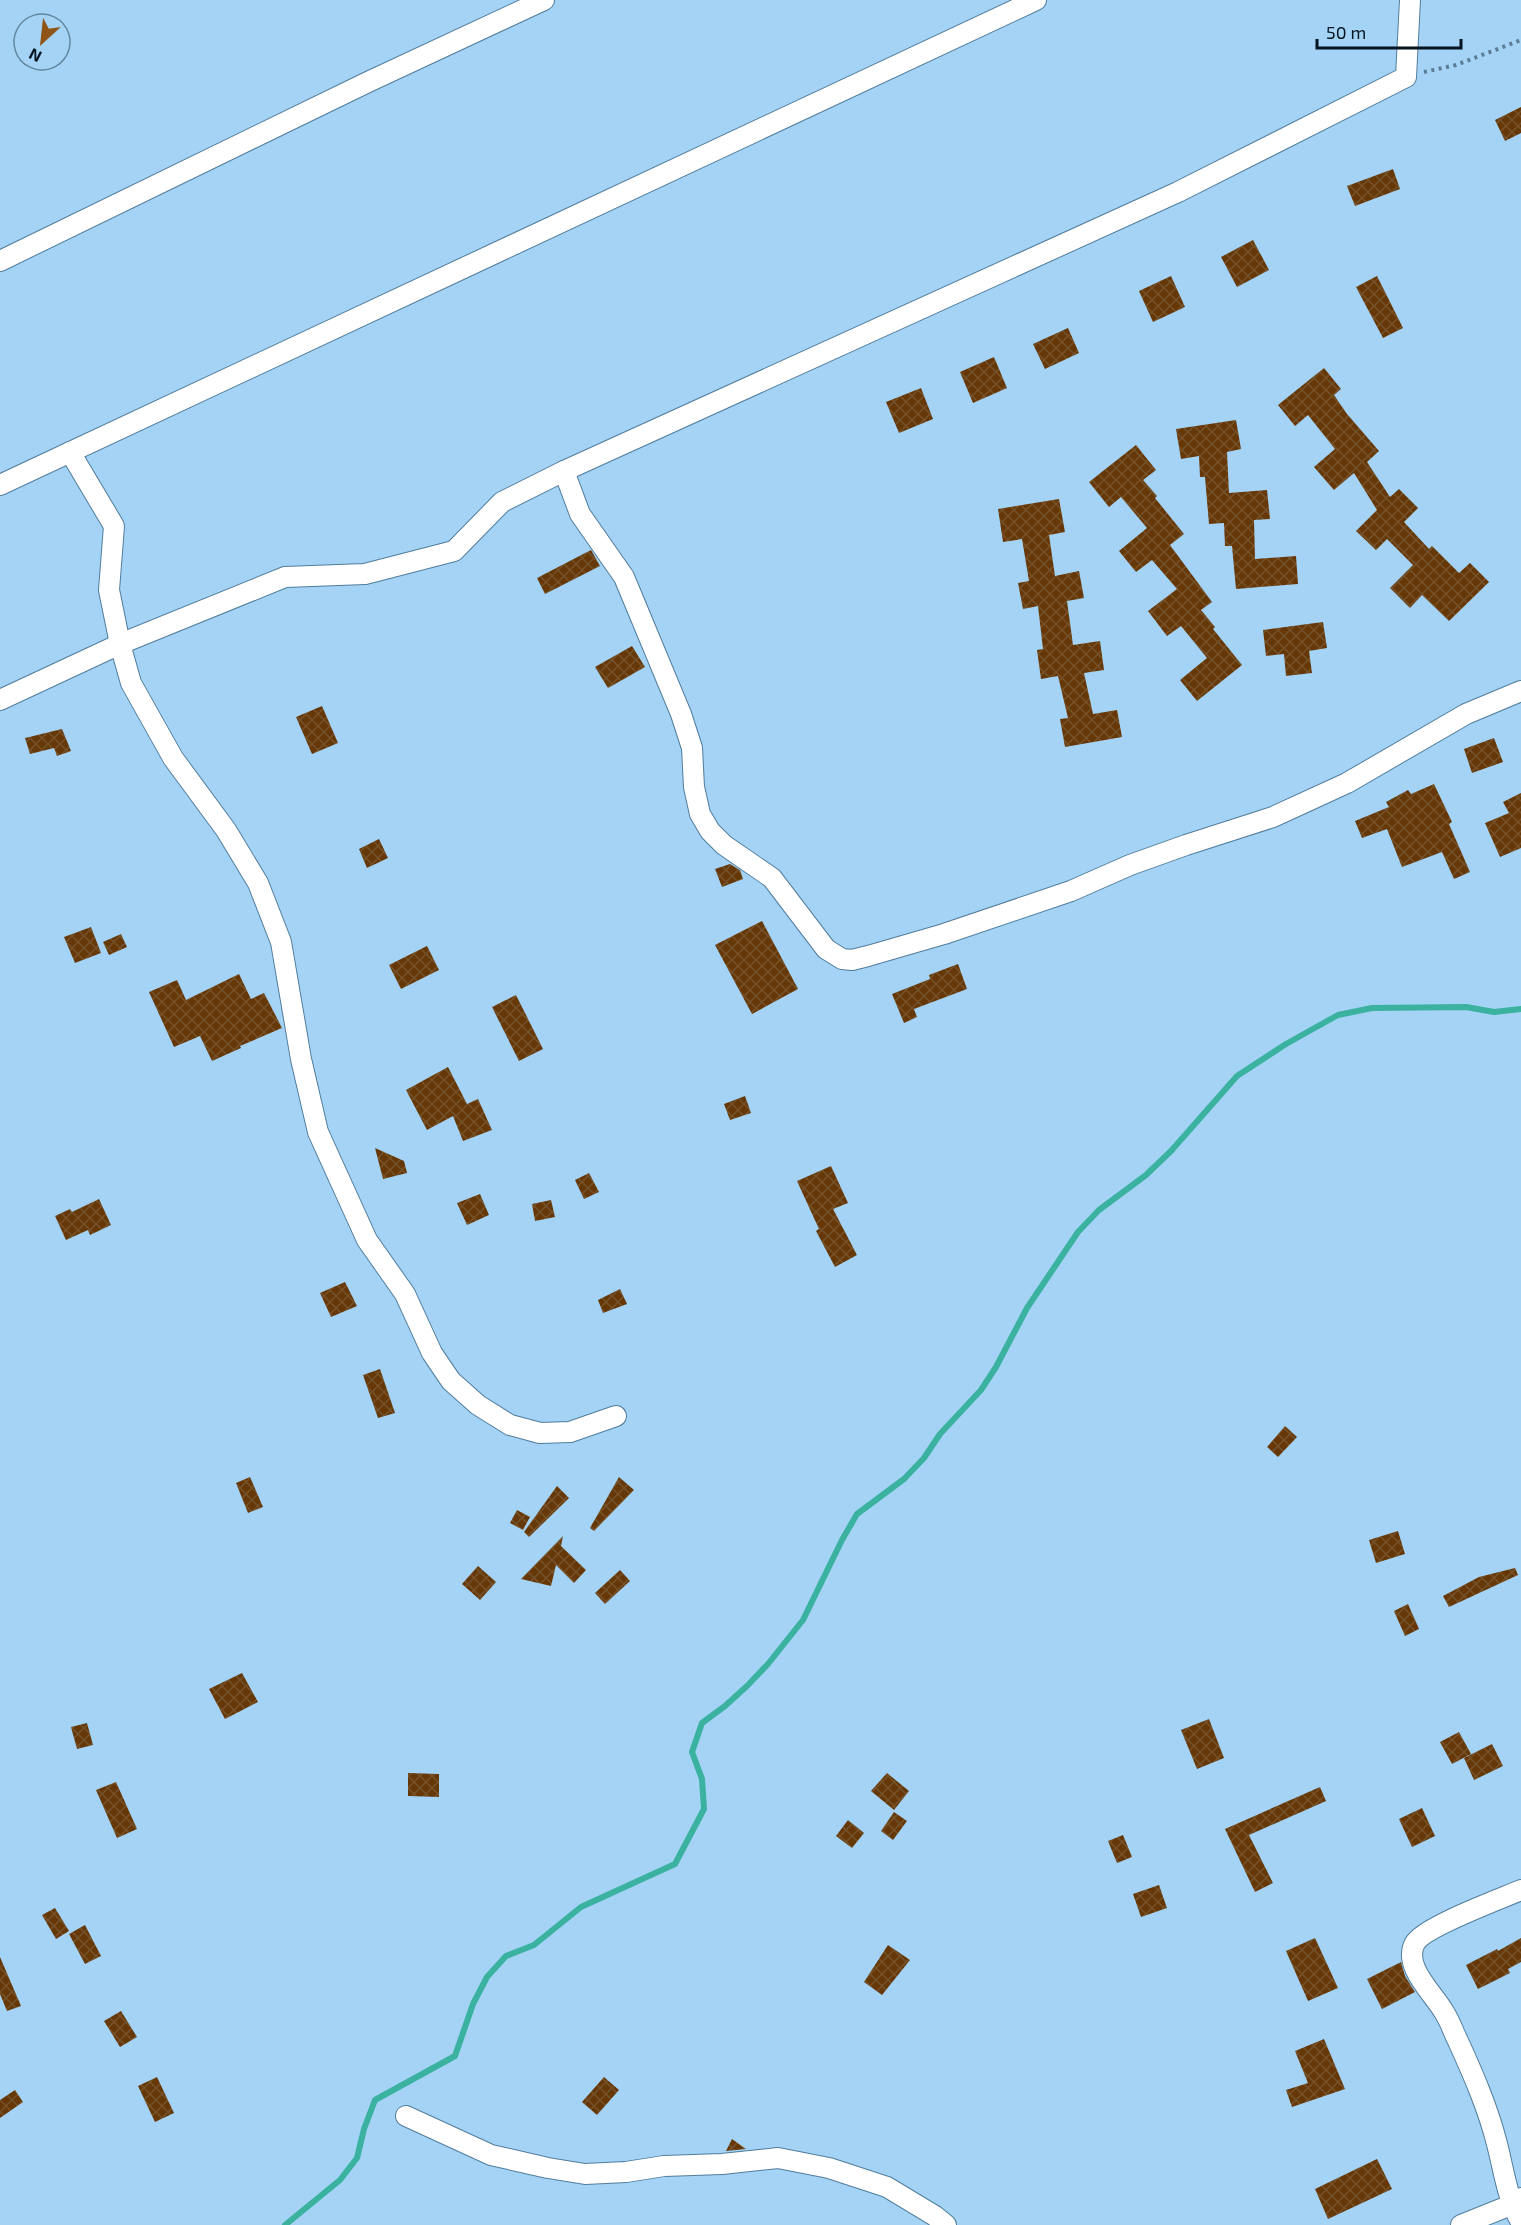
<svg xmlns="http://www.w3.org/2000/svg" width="1521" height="2225" font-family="'Exo 2',sans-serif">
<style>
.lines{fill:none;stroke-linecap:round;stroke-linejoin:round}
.stream{stroke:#3ab29f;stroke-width:6}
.building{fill:url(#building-cross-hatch)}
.minor-casing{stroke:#517d9c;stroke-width:22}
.path{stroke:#5c7d95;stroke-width:4;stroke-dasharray:3 4.5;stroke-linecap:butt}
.minor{stroke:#fff;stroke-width:20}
</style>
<defs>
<pattern id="building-cross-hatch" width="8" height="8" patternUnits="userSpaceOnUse" patternTransform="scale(1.5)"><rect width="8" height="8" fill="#663807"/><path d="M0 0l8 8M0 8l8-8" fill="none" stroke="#76522b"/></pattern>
</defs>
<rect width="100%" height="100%" fill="#a4d3f5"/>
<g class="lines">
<!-- stream -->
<polyline class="stream" points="285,2225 340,2180 357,2158 364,2129 375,2100 455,2056 473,2004 487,1977 506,1956 534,1945 581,1907 675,1864 704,1809 702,1779 692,1752 702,1723 725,1706 747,1686 768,1664 803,1620 842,1540 857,1514 904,1479 924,1458 940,1434 981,1390 996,1367 1027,1308 1078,1232 1099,1210 1146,1175 1171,1151 1237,1076 1286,1044 1338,1015 1372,1008 1466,1007 1494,1012 1521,1009"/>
</g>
<!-- building -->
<g class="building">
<polygon points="1521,107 1521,133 1505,141 1495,120"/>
<polygon points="1393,169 1400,189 1355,206 1347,186"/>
<polygon points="1253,240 1269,270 1237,287 1221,257"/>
<polygon points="1171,276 1185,307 1153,322 1139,291"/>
<polygon points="1377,276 1403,328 1383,338 1356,287"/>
<polygon points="1068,328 1079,353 1045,369 1033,344"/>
<polygon points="994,357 1007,388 973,403 960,372"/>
<polygon points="1324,368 1341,389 1334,395 1347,414 1379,451 1367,462 1390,497 1399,489 1418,508 1404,522 1429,549 1432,546 1459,573 1470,563 1489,582 1449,621 1422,595 1410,608 1390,588 1413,565 1387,539 1376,550 1356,531 1377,510 1354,473 1334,490 1314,467 1335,449 1308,415 1295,426 1278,405"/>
<polygon points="921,388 933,419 899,433 886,402"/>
<polygon points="1236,420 1241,449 1227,452 1229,493 1267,490 1270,519 1254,520 1255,559 1296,556 1298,584 1236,589 1232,546 1225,546 1224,523 1209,524 1205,477 1200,477 1199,456 1181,459 1176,429"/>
<polygon points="1136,445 1156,470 1143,480 1157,496 1155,498 1184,534 1170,545 1212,602 1201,610 1215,627 1213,629 1242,665 1197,701 1180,680 1207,658 1181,626 1167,636 1148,611 1177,589 1152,560 1136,572 1119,551 1147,528 1121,497 1109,507 1089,482"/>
<polygon points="1059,499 1065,532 1049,535 1055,576 1079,571 1084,598 1067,601 1073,645 1100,641 1104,670 1084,673 1093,714 1117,710 1122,737 1065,747 1060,719 1068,718 1058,676 1041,679 1037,650 1043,649 1038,606 1023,609 1018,583 1029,581 1022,539 1003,542 998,509"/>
<polygon points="591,550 600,566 545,594 537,578"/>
<polygon points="1323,622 1327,648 1309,651 1312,673 1286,676 1284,654 1266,656 1263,630"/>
<polygon points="632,646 645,667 608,688 595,667"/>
<polygon points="322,706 338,743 312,754 296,717"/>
<polygon points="62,729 71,751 57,756 54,748 30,754 25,738"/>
<polygon points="1494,738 1503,762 1472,773 1464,749"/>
<polygon points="1434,784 1452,822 1449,824 1470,872 1454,879 1442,852 1402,867 1387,829 1362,838 1355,821 1389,807 1386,802 1408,790 1411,794"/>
<polygon points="1521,793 1521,848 1500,857 1485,823 1509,813 1503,802"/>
<polygon points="379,839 388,858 367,868 359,849"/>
<polygon points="730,864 740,870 743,879 722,887 715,869"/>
<polygon points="762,921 798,989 752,1014 715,945"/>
<polygon points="91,927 101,953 75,963 64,937"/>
<polygon points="121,934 127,947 109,955 103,942"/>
<polygon points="427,946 439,970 401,989 389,965"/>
<polygon points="958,964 967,989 914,1009 917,1017 904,1023 892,994 930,979 929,975"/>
<polygon points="239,974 251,999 264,993 282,1028 240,1046 241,1048 212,1061 200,1036 174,1047 149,992 177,980 186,1000"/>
<polygon points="516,995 543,1049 519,1061 492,1007"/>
<polygon points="448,1067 467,1104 478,1099 492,1130 463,1141 453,1116 427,1130 406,1090"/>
<polygon points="745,1096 751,1113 730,1120 724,1104"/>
<polygon points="375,1148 404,1161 407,1173 383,1179"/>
<polygon points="831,1166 848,1203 833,1209 857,1255 835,1267 816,1231 819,1229 797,1181"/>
<polygon points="589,1173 599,1192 584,1199 575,1180"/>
<polygon points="480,1194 489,1215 467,1225 457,1203"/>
<polygon points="99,1199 111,1225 90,1235 88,1230 66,1240 55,1216 70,1209 72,1212"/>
<polygon points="551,1200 555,1217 535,1221 532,1204"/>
<polygon points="345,1282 357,1306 331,1317 320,1293"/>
<polygon points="620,1289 627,1304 603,1313 598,1300"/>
<polygon points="380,1369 395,1413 378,1418 363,1375"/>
<polygon points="1285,1426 1297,1437 1278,1457 1267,1447"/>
<polygon points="250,1477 263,1507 248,1513 236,1483"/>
<polygon points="619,1477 634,1490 594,1531 590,1528"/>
<polygon points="557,1486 569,1498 529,1537 524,1532"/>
<polygon points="517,1510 530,1517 523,1530 510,1523"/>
<polygon points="1398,1531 1405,1554 1376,1563 1369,1540"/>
<polygon points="563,1536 561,1546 586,1570 574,1583 556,1565 551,1586 521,1579"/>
<polygon points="478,1566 496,1582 480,1600 462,1584"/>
<polygon points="1515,1568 1518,1575 1449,1607 1443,1596 1479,1577"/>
<polygon points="620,1570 630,1581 605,1604 595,1593"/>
<polygon points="1408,1604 1419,1629 1405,1636 1394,1611"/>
<polygon points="242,1673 258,1702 225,1719 209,1689"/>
<polygon points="1209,1719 1224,1758 1197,1769 1181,1730"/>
<polygon points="87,1723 93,1745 77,1749 71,1727"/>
<polygon points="1459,1732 1471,1754 1452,1764 1440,1742"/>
<polygon points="1492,1744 1503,1766 1474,1780 1464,1758"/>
<polygon points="408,1773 439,1774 439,1797 408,1796"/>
<polygon points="887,1773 909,1791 894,1810 871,1791"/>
<polygon points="116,1782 137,1829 117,1838 96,1790"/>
<polygon points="1320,1787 1326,1801 1249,1835 1273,1883 1255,1892 1225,1829"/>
<polygon points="1422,1808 1435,1836 1412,1847 1399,1819"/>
<polygon points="894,1812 907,1821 893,1840 881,1831"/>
<polygon points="848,1820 864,1833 852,1848 836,1836"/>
<polygon points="1123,1835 1132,1857 1117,1863 1108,1841"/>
<polygon points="1159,1885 1167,1908 1141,1917 1133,1894"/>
<polygon points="55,1908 69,1931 56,1939 42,1915"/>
<polygon points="85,1925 101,1956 85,1964 69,1934"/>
<polygon points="1315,1938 1338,1988 1308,2001 1286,1951"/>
<polygon points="1521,1938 1521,1962 1508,1969 1510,1973 1478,1989 1466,1965 1497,1949 1498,1951"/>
<polygon points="888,1945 910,1960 882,1995 864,1982"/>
<polygon points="0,1957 21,2006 7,2011 0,1994"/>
<polygon points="1401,1962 1405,1976 1415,1992 1382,2009 1367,1979"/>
<polygon points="121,2011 137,2037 120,2047 104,2021"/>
<polygon points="1324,2039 1345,2089 1292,2107 1286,2090 1308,2083 1295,2051"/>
<polygon points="157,2077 174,2113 155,2122 138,2086"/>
<polygon points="604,2077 619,2090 597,2115 582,2102"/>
<polygon points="15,2090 23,2102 0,2118 0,2100"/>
<polygon points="732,2139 746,2149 726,2151"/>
<polygon points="1377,2159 1392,2189 1328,2219 1315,2189"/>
</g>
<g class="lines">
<!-- minor casing -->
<g class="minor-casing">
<g id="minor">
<polyline points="0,261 368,82 544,0"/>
<polyline points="70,452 114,526 109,590 120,644 131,683 173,758 226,830 258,883 281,942 301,1059 318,1132 367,1240 405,1294 432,1353 451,1381 478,1405 510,1425 540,1433 570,1432 616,1416"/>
<polyline points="564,471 580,514 624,577 681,714 692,748 694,787 700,814 710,831 724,845 772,878 826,949 842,959 852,960 868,956 944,934 1071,891 1130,865 1186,845 1273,817 1347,783 1466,714 1521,691"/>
<polyline points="0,485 1036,0"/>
<polyline points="0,700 120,644 285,577 365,574 454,551 502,502 564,471 1178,192 1406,77 1410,0"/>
<path d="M1521 1890C1500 1899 1424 1927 1415 1943 1402 1966 1434 1994 1444 2012 1450 2021 1453 2031 1458 2041 1473 2074 1488 2108 1497 2144 1504 2171 1507 2198 1521 2222"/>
<polyline points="406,2116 491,2155 548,2168 585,2174 626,2172 664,2166 722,2164 778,2158 829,2168 887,2187 935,2216 946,2225"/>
<polyline points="1461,2225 1511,2205 1521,2198"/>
</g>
</g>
<!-- path -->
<polyline class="path" points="1424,72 1456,65 1521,40"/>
<!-- minor -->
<use href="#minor" class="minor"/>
</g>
<!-- north arrow -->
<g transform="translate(42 42) rotate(207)"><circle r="28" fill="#a4d3f5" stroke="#6487a0" stroke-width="1.5"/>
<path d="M0-4.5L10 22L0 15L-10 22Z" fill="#915417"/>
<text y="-9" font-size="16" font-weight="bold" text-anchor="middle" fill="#041521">N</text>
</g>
<!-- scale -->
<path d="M1317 39v9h144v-9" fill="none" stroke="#041521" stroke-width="3"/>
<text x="1326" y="39" font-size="18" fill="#041521" stroke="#a4d3f5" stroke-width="4.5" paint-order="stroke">50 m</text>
</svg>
